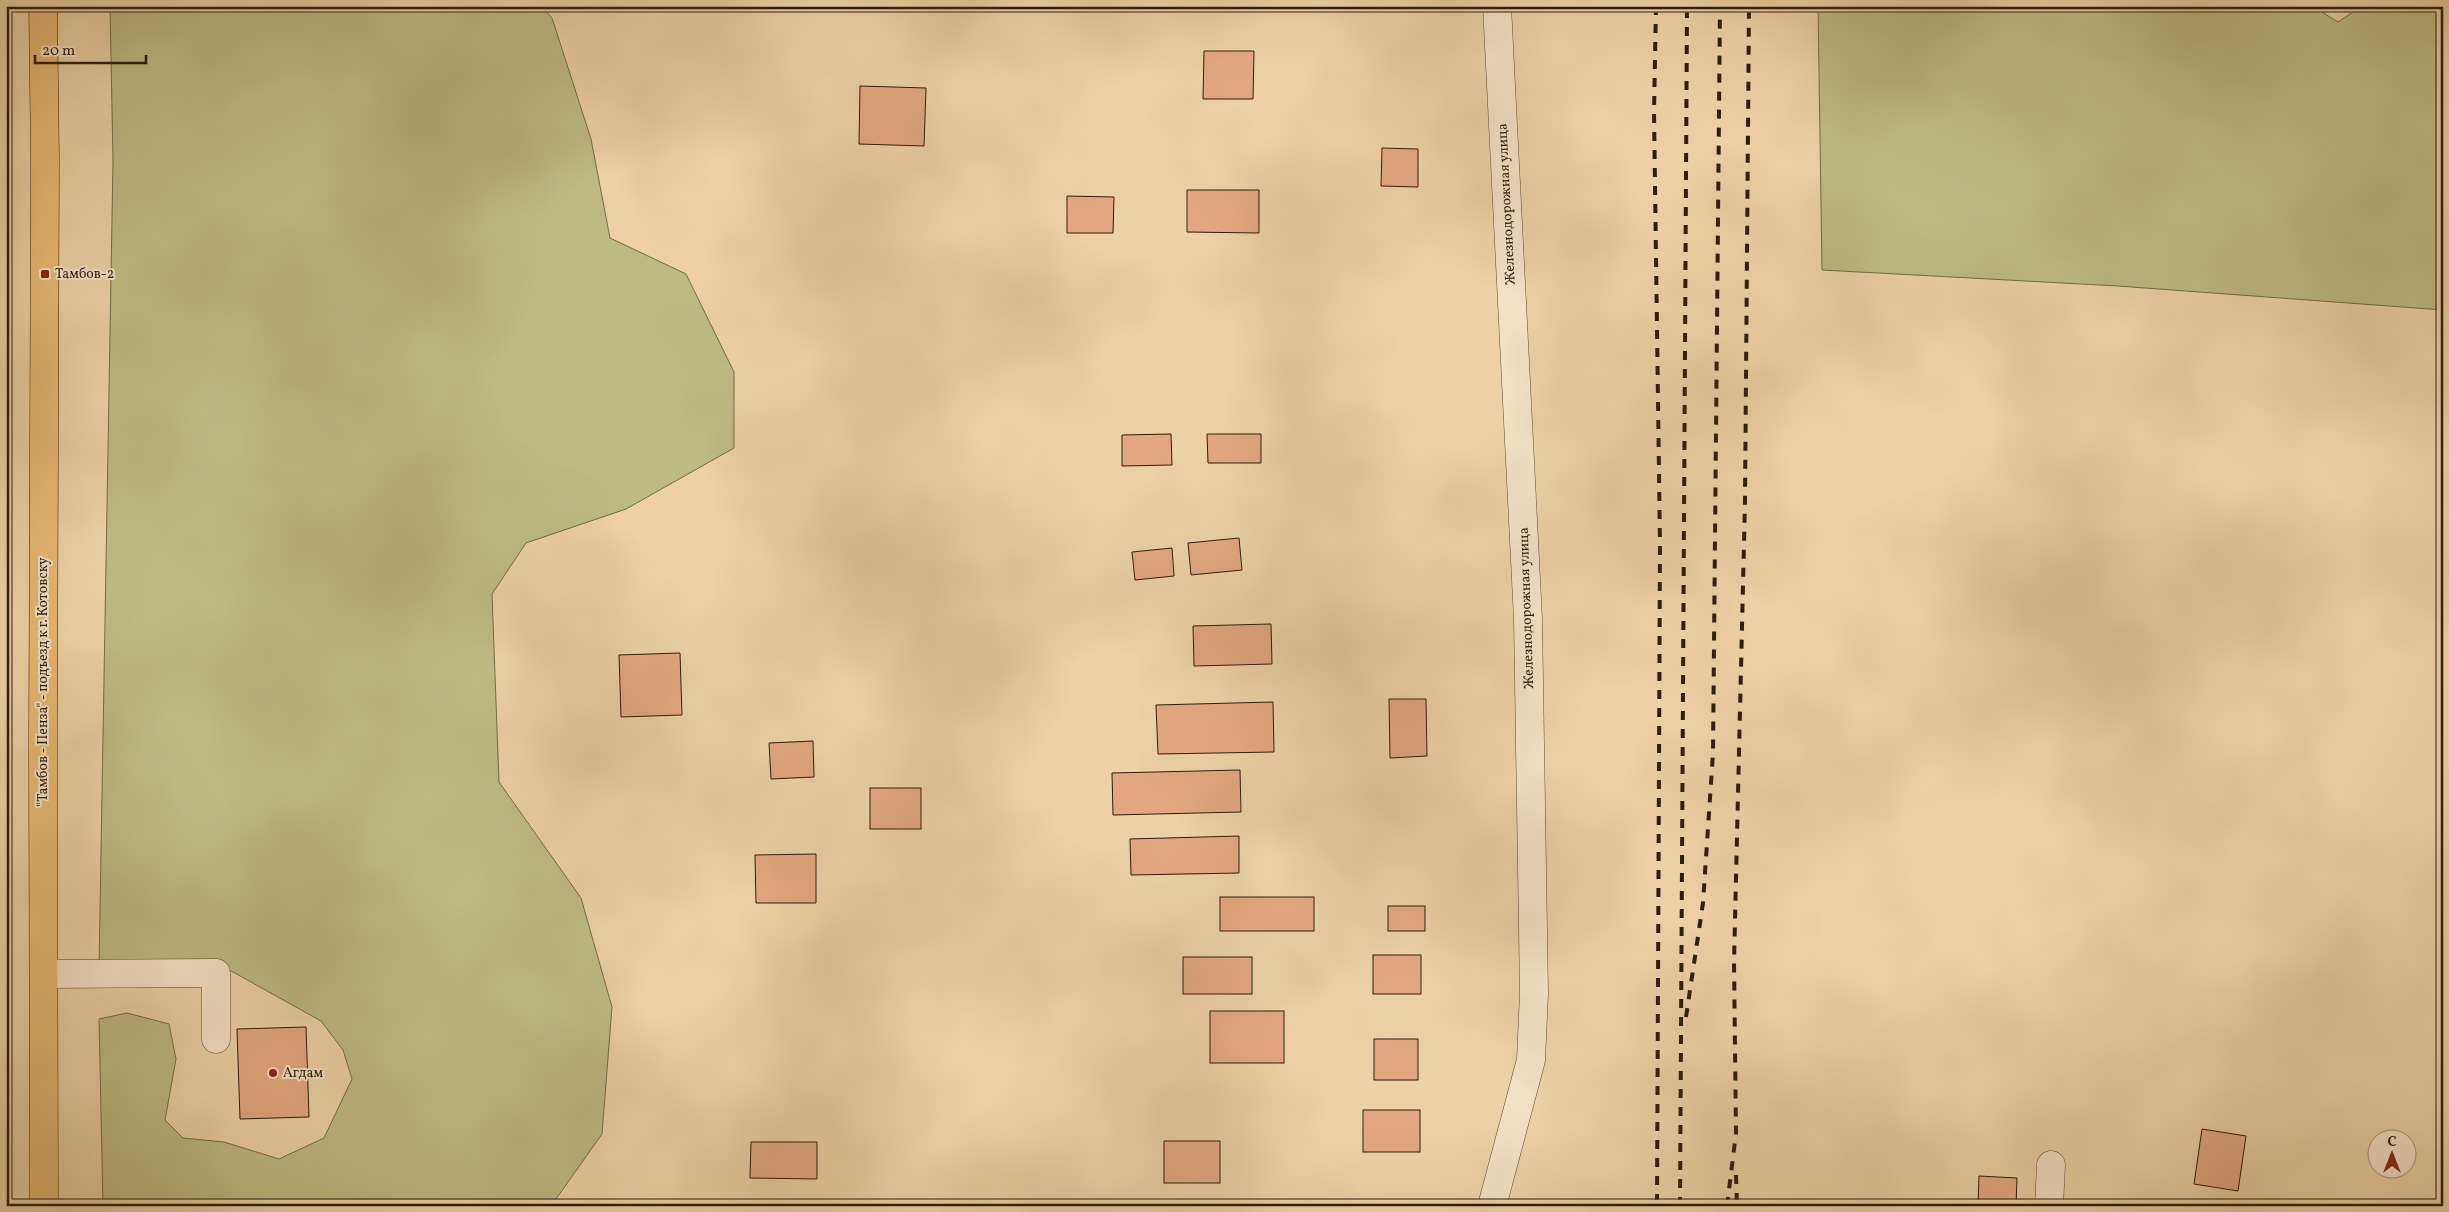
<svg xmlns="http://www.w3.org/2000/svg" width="2449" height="1212" font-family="Vollkorn,serif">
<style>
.green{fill:#bdba82;stroke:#746c46}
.building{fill:#e2a780;stroke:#2c1e0b}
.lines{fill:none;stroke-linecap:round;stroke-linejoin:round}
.minor-casing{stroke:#5c4b31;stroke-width:29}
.major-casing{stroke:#2c1e0b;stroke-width:29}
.minor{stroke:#f2e1c4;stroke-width:28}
.major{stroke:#e6b872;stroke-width:28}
.rail{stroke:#2c1e0b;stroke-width:4;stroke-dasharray:9 9;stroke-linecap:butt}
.poi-dot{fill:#8f2418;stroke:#f2e1c4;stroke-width:2}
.labels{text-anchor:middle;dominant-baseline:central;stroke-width:4;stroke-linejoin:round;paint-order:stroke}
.street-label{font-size:14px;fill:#2c1e0b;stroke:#f2e1c4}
.poi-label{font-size:14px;fill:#2c1e0b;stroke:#f2e1c4;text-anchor:start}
</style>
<rect width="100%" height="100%" fill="#ebd1a4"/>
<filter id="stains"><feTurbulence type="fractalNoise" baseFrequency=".004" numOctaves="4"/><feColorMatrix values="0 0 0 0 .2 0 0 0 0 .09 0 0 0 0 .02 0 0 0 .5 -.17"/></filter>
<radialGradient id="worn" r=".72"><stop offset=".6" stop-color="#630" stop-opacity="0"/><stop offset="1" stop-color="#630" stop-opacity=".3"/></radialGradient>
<!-- green -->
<g class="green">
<polygon points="110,6 541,6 552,18 591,139 610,238 686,274 734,372 734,448 626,509 526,543 492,594 499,782 581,898 612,1007 602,1134 551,1206 103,1206 99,1019 127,1013 169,1024 176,1059 165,1120 183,1138 224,1142 279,1159 324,1138 352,1079 343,1050 321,1021 224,967 99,968 113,161"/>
<polygon points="1818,6 2312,6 2338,22 2362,6 2443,6 2443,310 2118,286 1822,270"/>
</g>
<!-- building -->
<g class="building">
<polygon points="1204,51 1254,51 1253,99 1203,99"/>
<polygon points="860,86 926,88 924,146 859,144"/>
<polygon points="1382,148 1418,149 1418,187 1381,186"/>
<polygon points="1187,190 1259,190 1259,233 1187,232"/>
<polygon points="1067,196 1114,197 1113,233 1067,233"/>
<polygon points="1171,434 1172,465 1122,466 1122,435"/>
<polygon points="1207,434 1261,434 1261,463 1208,463"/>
<polygon points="1239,538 1242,570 1191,575 1188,543"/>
<polygon points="1172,548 1174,576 1135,580 1132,552"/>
<polygon points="1271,624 1272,664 1194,666 1193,626"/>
<polygon points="680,653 682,715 621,717 619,655"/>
<polygon points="1389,699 1426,699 1427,756 1390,758"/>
<polygon points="1273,702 1274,752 1158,754 1156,705"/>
<polygon points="813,741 814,777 771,779 769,743"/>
<polygon points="1240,770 1241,812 1113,815 1112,773"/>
<rect x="870" y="788" width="51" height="41"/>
<polygon points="1239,836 1239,873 1131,875 1130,839"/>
<polygon points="816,854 816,903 756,903 755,855"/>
<rect x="1220" y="897" width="94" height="34"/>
<rect x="1388" y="906" width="37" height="25"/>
<rect x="1373" y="955" width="48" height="39"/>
<rect x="1183" y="957" width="69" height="37"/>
<rect x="1210" y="1011" width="74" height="52"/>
<polygon points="306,1027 309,1117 240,1119 237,1029"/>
<rect x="1374" y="1039" width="44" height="41"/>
<rect x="1363" y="1110" width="57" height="42"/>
<polygon points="2202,1129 2246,1136 2238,1191 2194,1184"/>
<rect x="1164" y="1141" width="56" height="42"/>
<polygon points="751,1142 817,1142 817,1179 750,1178"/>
<polygon points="1979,1176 2017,1178 2016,1206 1978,1206"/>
</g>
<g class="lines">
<!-- minor casing -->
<g class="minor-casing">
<g id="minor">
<polyline points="45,974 216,973 216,1039"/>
<polyline points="1492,1206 1531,1060 1534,993 1528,619 1497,6"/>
<polyline points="2049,1206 2051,1165"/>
</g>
</g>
<!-- major casing -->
<g class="major-casing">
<polyline id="major" points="43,6 45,159 43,744 44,1206"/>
</g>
<!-- minor -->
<use href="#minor" class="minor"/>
<!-- major -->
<use href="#major" class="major"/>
<!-- rail -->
<g class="rail">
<polyline points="1656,6 1654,112 1660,545 1657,1206"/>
<polyline points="1686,1017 1703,903 1713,753 1720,6"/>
<polyline points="1736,1175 1737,1206"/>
<polyline points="1680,1206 1687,6"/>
<polyline points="1727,1206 1736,1133 1734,962 1745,501 1749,6"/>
</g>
</g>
<!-- markers -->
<g class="poi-dot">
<rect x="40" y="269" width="10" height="10" rx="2.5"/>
<circle cx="273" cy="1073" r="5"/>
</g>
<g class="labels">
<!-- street labels -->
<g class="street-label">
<text transform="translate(1507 204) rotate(-93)">Железнодорожная улица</text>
<text transform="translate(1527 608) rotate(-92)">Железнодорожная улица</text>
<text transform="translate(43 682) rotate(-90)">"Тамбов - Пенза" - подъезд к г. Котовску</text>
</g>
<!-- poi labels -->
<g class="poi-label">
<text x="55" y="274">Тамбов-2</text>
<text x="283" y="1073">Агдам</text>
</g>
</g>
<!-- margin -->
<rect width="2449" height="1212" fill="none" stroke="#ebd1a4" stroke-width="25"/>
<rect x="8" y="8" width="2434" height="1197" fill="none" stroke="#2c1e0b" stroke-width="2.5"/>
<rect x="12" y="12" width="2424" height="1187" fill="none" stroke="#2c1e0b"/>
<!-- north arrow -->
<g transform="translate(2392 1154)"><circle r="24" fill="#f2e1c4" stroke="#a3937a"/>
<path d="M0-4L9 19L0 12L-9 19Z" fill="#8f2418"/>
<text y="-8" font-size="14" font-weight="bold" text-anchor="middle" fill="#2c1e0b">С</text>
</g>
<!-- scale -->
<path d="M35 55v8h111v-8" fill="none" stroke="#2c1e0b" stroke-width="2.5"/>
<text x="42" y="55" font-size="15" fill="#2c1e0b" stroke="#f2e1c4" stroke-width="4" paint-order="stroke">20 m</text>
<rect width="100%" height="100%" filter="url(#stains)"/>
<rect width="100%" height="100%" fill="url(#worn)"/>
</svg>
